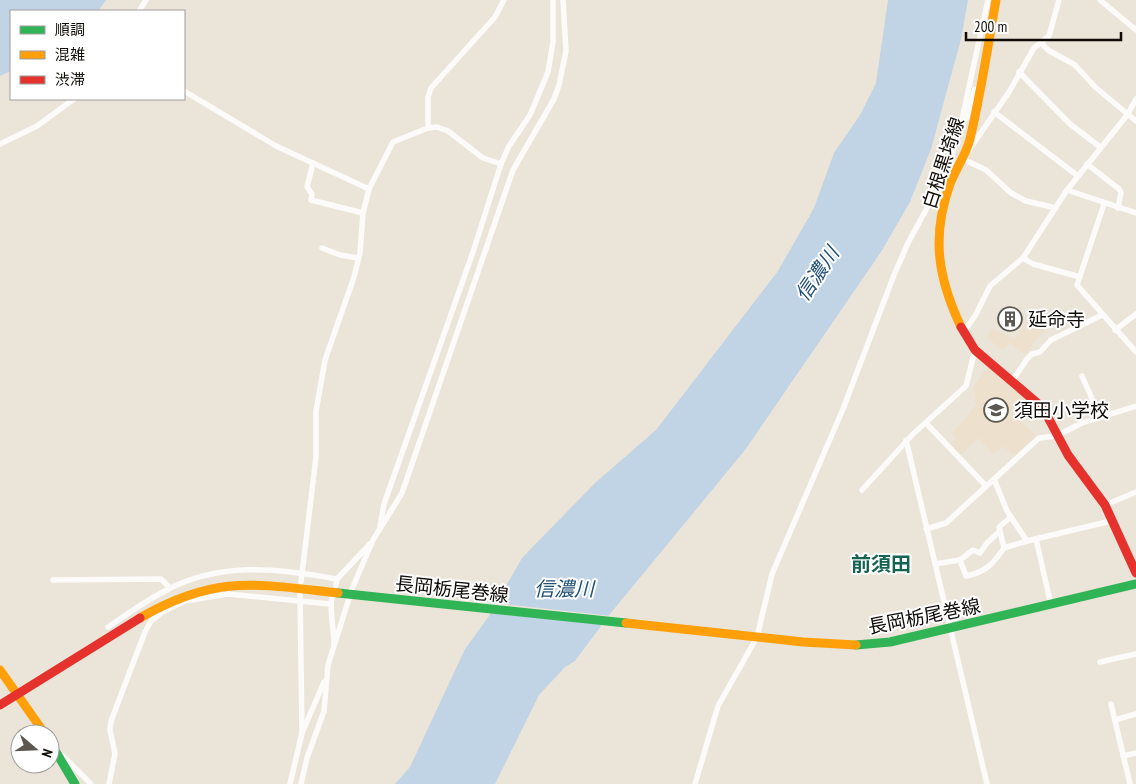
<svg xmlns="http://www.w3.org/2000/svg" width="1136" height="784" font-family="'PT Sans Narrow','Noto Sans JP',sans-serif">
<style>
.built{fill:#ede1cd}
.water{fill:#c0d4e5}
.pier{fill:#ebe4d9}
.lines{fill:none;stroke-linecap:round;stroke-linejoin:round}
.street{stroke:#fcfbf9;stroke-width:5.5}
.fast{stroke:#30b455;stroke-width:9}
.slow{stroke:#ff9f0a;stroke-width:9}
.jam{stroke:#e5322d;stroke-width:9}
.labels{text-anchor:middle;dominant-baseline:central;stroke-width:4;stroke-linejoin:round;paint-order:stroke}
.street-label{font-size:19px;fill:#0f0b06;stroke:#fff}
.poi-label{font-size:19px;fill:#0f0b06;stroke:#fff;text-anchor:start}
.water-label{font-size:20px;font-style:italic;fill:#205076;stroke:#fff}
.neighbourhood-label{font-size:20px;font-weight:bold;fill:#146451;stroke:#fff}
</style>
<rect width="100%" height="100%" fill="#ebe4d9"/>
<!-- built -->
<g class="built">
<polygon points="1034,314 1043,321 1046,328 1025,354 1010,343 1003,351 987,337 992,328 1014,339"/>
<polygon points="989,366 1029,400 1016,416 1035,436 1014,456 1003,446 993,454 979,438 959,456 949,446 956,439 952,434 976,405 973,387"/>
</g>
<!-- water -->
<g class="water">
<polygon points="0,0 106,0 98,11 11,11 11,71 0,76"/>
<polygon points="888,0 968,0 961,39 931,149 910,202 881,252 745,450 610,614 575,661 565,667 539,695 495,784 395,784 410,767 465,649 489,616 522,558 595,483 656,430 778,271 814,208 834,153 860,115 876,83"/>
</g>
<!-- pier -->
<polygon class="pier" points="494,603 612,616 606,624 488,612"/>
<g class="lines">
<!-- street -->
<g class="street">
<polyline points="1100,0 1136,30"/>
<polyline points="139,11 146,0"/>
<polyline points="1041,43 1048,50 1075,65 1095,87 1136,121"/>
<polyline points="1019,72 1070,124 1100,147"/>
<polyline points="184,91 276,146 369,189"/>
<polyline points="994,112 1078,176"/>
<polyline points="961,121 967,118 975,89 981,87"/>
<polyline points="428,128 428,97 431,88 495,17 504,0"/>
<polyline points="0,144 37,126 74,99"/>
<polyline points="969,150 1009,92 1034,48 1049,36 1059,0"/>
<polyline points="963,159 986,170 1011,193 1026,201 1056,208"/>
<polyline points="313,163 307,187 312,194 311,200 363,213"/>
<polyline points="1087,164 1119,189 1121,193 1118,208"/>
<polyline points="1067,190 1136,213"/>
<polyline points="1104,204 1077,285 1136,352"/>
<polyline points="322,248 340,255 358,258"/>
<polyline points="1023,258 1033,264 1080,277"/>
<polyline points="1115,330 1136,314"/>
<polyline points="963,333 975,316 990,286 1023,258 1067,190 1128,114 1136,99"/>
<polyline points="1082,376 1100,417"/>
<polyline points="1013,380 1027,359 1032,354 1040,352 1051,340 1102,315"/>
<polyline points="926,423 986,486"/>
<polyline points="906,440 987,784"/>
<polyline points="994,479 1007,511 1027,541 1111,521"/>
<polyline points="862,490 913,434 966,386 975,350"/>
<polyline points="1105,505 1136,492"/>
<polyline points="380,526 384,504 473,252 501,164 509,146 530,115 548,72 553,42 553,0"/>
<polyline points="926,529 946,523 1039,438 1056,436 1082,423 1136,406"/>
<polyline points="1036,539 1051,605"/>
<polyline points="1004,548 1027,541"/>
<path d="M960 560 966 576C986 572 993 564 1004 548L999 527 1011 517"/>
<polyline points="935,564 960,560 973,550 980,553 987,543 1000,531"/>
<polyline points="53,580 161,579 170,588"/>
<polyline points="301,582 316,457 316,411 325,360 354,277 360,253 363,213 369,189 393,142 428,128 437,127 448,131 483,158 501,164"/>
<polyline points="336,585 337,579 370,544"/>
<polyline points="300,593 302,733"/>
<path d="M332 597C329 608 334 629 334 644"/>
<path d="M108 627C126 615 144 602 163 592 218 561 277 568 337 579"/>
<polyline points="1100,662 1136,654"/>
<polyline points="1111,704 1130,784"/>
<polyline points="1115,720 1136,714"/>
<polyline points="63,756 91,784"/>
<polyline points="1123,756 1136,753"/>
<polyline points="109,784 115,754 110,730 111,721 145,632 151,621 162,612 185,601 228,594 330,604"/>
<polyline points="290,784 302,733 324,682"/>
<polyline points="301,784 307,758 324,711 328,665 352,589 373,540 402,493 513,170 554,99 559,85 566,51 563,0"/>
<polyline points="695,784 718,706 757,637 772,574 843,409 894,275 908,243 947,171 960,128 988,0"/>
</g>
<!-- fast -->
<g class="fast">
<polyline points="338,593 626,623"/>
<polyline points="856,645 890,642 1136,584"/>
<polyline points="50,742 75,784"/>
</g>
<!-- slow -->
<g class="slow">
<path d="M961 327C938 278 931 237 950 184 956 168 966 155 970 139 981 93 988 46 996 0"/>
<path d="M140 618C216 574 256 584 338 593"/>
<polyline points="626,623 803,642 856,645"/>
<polyline points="0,670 45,734"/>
</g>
<!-- jam -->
<g class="jam">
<polyline points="961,327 975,350 1043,408 1068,455 1105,505 1136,573"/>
<polyline points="0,705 140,618"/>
</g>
</g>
<!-- icons -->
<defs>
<g id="building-ring" transform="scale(1.25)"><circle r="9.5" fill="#fff" stroke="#5c5750" stroke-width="1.5"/><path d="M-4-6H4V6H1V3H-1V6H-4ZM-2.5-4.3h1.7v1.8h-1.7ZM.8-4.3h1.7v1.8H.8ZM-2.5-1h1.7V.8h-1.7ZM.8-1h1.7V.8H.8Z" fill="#5c5750"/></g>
<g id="school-ring" transform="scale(1.25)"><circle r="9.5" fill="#fff" stroke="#5c5750" stroke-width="1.5"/><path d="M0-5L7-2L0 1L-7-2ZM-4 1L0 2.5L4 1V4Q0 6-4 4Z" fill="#5c5750"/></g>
</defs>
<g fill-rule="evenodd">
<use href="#building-ring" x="1010" y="319"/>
<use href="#school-ring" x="996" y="410"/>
</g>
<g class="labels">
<!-- street labels -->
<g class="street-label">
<text transform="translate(943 163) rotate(-72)">白根黒埼線</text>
<text transform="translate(452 589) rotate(6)">長岡栃尾巻線</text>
<text transform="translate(924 616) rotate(-11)">長岡栃尾巻線</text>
</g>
<!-- poi labels -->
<g class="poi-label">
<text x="1028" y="319">延命寺</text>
<text x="1014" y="410">須田小学校</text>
</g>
<!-- water labels -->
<g class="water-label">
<text transform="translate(817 274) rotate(-56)">信濃川</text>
<text x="564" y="589">信濃川</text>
</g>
<!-- neighbourhood labels -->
<g class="neighbourhood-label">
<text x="881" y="564">前須田</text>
</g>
</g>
<!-- legend -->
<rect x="10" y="10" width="175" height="90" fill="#ffffff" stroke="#9f9d9b"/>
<rect x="20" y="26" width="25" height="8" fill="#30b455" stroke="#9f9d9b"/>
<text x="55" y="35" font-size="15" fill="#0f0b06">順調</text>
<rect x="20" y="51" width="25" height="8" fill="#ff9f0a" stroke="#9f9d9b"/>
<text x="55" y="60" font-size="15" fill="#0f0b06">混雑</text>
<rect x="20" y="76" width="25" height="8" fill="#e5322d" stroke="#9f9d9b"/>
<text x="55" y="85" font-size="15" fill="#0f0b06">渋滞</text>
<!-- north arrow -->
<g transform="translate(35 749) rotate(109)"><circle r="24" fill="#ffffff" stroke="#9f9d9b"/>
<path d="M0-4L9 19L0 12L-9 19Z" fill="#5c5750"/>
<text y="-8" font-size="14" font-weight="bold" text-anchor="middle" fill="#0f0b06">N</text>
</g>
<!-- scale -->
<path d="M966 32v8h155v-8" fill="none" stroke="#0f0b06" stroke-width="2.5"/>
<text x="974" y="32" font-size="15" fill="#0f0b06" stroke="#ffffff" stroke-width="4" paint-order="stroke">200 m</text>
</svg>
